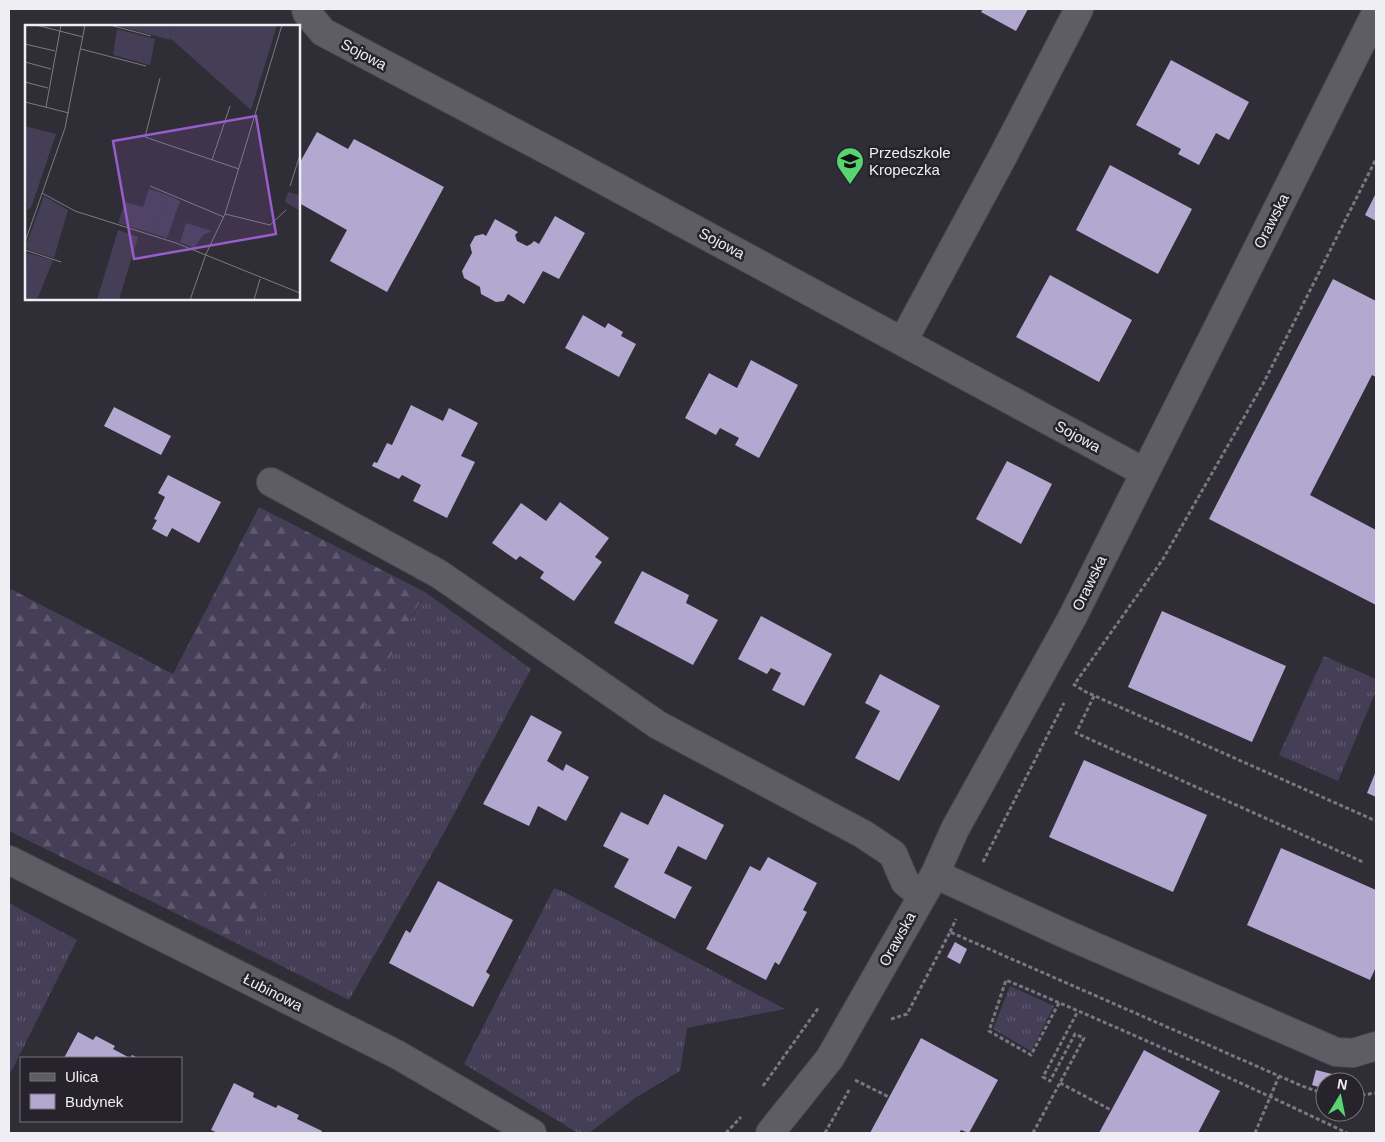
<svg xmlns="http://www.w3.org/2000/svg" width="1385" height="1142" font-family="Arial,sans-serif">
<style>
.grass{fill:url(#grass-tufts)}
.forest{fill:url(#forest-firs)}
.building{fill:#b3a9d0}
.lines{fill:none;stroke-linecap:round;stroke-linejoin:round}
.minor-casing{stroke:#4b4950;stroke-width:30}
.path{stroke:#79777f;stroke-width:3;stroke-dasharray:4 2.5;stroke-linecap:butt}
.minor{stroke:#5e5c65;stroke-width:28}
.labels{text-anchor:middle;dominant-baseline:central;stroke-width:5;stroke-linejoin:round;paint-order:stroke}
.street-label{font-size:15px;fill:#efeef3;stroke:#26232c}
.poi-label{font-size:15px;fill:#efeef3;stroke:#26232c;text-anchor:start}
.inset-road{fill:none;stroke:#7c7a82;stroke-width:1}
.view{fill:#985ccc;fill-opacity:0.15;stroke:#985ccc;stroke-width:2.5}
.inset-edge{fill:none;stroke:#efeef3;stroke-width:2.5}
</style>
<defs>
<pattern id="grass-tufts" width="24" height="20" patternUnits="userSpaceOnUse" patternTransform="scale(1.25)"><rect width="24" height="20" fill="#453e57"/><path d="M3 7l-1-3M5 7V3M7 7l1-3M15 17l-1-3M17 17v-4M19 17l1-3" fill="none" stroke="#605a70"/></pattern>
<pattern id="forest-firs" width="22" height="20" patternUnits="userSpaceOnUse" patternTransform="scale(1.25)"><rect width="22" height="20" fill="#453e57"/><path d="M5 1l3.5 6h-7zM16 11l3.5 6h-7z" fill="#605a70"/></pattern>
</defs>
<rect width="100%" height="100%" fill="#2f2d36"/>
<!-- grass -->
<g class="grass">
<polygon points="425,592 531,669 446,829 349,1000 238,944"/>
<polygon points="1324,656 1376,679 1376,691 1338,781 1279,755"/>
<polygon points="554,888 562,891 785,1009 687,1028 680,1071 635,1098 589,1133 578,1133 464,1064"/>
<polygon points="9,903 77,940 9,1076"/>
<polygon points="1010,986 1054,1006 1031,1051 993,1029"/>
</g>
<!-- forest -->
<polygon class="forest" points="259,507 425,592 238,944 9,831 9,588 173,674"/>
<!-- building -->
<g class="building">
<polygon points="983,9 1028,9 1016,31 981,12"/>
<polygon points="1171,60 1249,102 1229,140 1216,133 1199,165 1178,154 1181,149 1136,125"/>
<polygon points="317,132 348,149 354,139 444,187 387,292 330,261 347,230 299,203 299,164"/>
<polygon points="1110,165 1192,209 1158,274 1076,230"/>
<polygon points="1376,193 1376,221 1365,215"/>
<polygon points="555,216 585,233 559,279 543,271 524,304 508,294 504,301 496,302 481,294 480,287 464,278 462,271 472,253 470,245 475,236 483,234 486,236 495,219 518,232 515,235 517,241 527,246 531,244 534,241 539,244"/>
<polygon points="1050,275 1132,320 1099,382 1016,337"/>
<polygon points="1333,279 1376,301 1376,377 1372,375 1310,495 1376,530 1376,605 1209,519"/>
<polygon points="583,315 605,328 608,323 623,332 621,336 636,344 619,377 565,348"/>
<polygon points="751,360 798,385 759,458 735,445 739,438 720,428 716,435 685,418 709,373 737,388"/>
<polygon points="411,405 443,421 449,408 478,423 461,456 475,462 447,518 413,501 421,485 402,475 399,479 372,466 374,462 377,463 387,443 392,445"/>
<polygon points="114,407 171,436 161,455 104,426"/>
<polygon points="1007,461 1052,484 1021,544 976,519"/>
<polygon points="168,475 221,502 199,543 172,528 167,537 152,529 157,520 154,519 165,497 158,493"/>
<polygon points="560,502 609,538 595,557 602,562 574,601 540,578 544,572 520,556 516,560 492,543 521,503 546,521"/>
<polygon points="642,571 689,595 686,603 718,620 693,665 614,623"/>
<polygon points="1162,611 1286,666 1252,742 1128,687"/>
<polygon points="761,616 832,654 804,706 772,690 781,673 771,668 767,674 738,659"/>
<polygon points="880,674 940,706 899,781 855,758 880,711 865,703"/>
<polygon points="531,715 562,732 547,761 563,771 566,764 589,777 566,821 538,806 529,826 483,804"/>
<polygon points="1084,760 1207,815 1173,892 1049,837"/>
<polygon points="1376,771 1376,797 1367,793"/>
<polygon points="664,794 724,825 706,860 678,846 664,873 692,887 675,919 614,887 629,859 603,846 621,812 648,825"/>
<polygon points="1281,848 1376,890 1376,967 1370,980 1247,925"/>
<polygon points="768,857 817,883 803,910 807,912 779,965 775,962 766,980 706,949 750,866 760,871"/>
<polygon points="438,881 513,920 486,972 490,975 473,1007 389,963 406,930 410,933"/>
<polygon points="955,942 967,949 960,964 947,957"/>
<polygon points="78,1032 93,1040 96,1036 115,1046 113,1049 130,1058 132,1055 138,1058 64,1058"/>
<polygon points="921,1038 998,1080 969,1133 961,1130 959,1133 870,1133"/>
<polygon points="1144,1050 1220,1091 1198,1133 1099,1133"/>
<polygon points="1316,1070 1332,1074 1330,1082 1325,1082 1325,1089 1312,1085"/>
<polygon points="234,1083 254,1093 253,1097 276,1108 278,1105 299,1115 297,1119 322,1131 321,1133 218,1133 211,1130"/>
</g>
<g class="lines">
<!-- minor casing -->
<g class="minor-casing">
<g id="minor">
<polyline points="306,9 307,13 323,32 568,161 1144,472"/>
<polyline points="903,341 1003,156 1079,9"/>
<polyline points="271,482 439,574 658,725 863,834 893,854 905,882 922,896"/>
<polyline points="9,860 398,1055 532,1133"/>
<polyline points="935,874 1061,932 1336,1052 1353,1053 1376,1046"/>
<polyline points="770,1133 830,1058 935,874 955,829 1072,618 1376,13"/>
</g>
</g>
<!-- path -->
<g class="path">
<polyline points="1076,682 1163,559 1263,384 1376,159"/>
<polyline points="1073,684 1086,692 1376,821"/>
<polyline points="1094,696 1076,733 1363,862"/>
<polyline points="983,862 1064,703"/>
<polyline points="950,932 956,919"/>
<path d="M1059 1003 1031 1055 989 1031 1006 980C1121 1029 1235 1079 1347 1133"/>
<polyline points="891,1019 907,1014 950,932 1302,1086 1325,1094"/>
<polyline points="855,1080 889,1097"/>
<polyline points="1060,1083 1111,1110"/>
<polyline points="763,1086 819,1007"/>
<polyline points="1355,1096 1376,1093"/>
<polyline points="726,1133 741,1117"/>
<polyline points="825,1133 849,1090"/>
<polyline points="1033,1133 1084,1038 1075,1034 1050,1081 1043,1077 1078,1011"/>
<polyline points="1255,1133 1279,1076"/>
</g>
<!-- minor -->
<use href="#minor" class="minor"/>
</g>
<!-- icons -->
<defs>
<g id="school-pin" transform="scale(1.4375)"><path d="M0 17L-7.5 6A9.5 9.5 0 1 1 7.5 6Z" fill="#58d570" stroke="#26232c"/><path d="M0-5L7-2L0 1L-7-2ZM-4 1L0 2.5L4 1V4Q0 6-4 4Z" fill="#111"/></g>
</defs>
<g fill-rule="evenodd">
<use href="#school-pin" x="850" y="161"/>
</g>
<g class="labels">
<!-- street labels -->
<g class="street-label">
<text transform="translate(364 54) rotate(28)">Sojowa</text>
<text transform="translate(1271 221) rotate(-63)">Orawska</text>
<text transform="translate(722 243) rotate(28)">Sojowa</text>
<text transform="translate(1078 436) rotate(29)">Sojowa</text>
<text transform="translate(1089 583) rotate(-64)">Orawska</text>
<text transform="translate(897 939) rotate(-61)">Orawska</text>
<text transform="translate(273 992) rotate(27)">Łubinowa</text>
</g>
<!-- poi labels -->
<g class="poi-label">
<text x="869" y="152">Przedszkole<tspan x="869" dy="17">Kropeczka</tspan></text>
</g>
</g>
<!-- overview -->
<g transform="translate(25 25)">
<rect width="275" height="275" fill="#2f2d36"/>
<path d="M90 0H149L145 15ZM92 4 130 14 125 40 88 30ZM275 166V186L260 177 263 167 274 170ZM143 170 155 176 142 213 130 209ZM19 171 43 185 29 233 3 225 1 220ZM161 198 187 206 178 210 169 223 155 217ZM93 205 113 212 94 275H72ZM2 228 28 235 12 275H0Z" fill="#453e57"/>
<path d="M124 164 143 170 130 209 93 198 100 177 118 182Z" fill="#453e57"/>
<path d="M149 0H252L226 85 145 13ZM0 101 31 109 6 183 2 185Z" fill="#453e57"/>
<path class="inset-road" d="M11 0 58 12M85 0 126 11M0 19 30 26M56 24 121 41M0 37 26 44M135 53 120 112 214 144M0 57 23 63M0 77 44 88M21 82 36 0M187 135 205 81M125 161 199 192M265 161 275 130M17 168 50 186 151 218 275 268M200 189 245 200 261 185M0 217 40 103 60 0M0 225 36 237M165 275 181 229 200 189 257 0M229 275 235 254"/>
<path class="view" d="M231 91 251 209 109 234 88 116Z"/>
<rect width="275" height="275" class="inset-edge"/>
</g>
<!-- border -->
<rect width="1385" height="1142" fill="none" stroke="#efeef3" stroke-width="20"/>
<!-- legend -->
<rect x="20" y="1057" width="162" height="65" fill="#26232c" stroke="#76747c"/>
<rect x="30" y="1073" width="25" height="8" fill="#5e5c65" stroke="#76747c"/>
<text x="65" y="1082" font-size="15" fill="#efeef3">Ulica</text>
<rect x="30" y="1094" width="25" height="15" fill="#b3a9d0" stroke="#76747c"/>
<text x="65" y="1107" font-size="15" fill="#efeef3">Budynek</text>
<!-- north arrow -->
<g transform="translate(1340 1097) rotate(10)"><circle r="24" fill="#26232c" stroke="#76747c"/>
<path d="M0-4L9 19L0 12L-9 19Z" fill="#58d570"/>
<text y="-8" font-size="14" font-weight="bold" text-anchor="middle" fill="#efeef3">N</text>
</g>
</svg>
